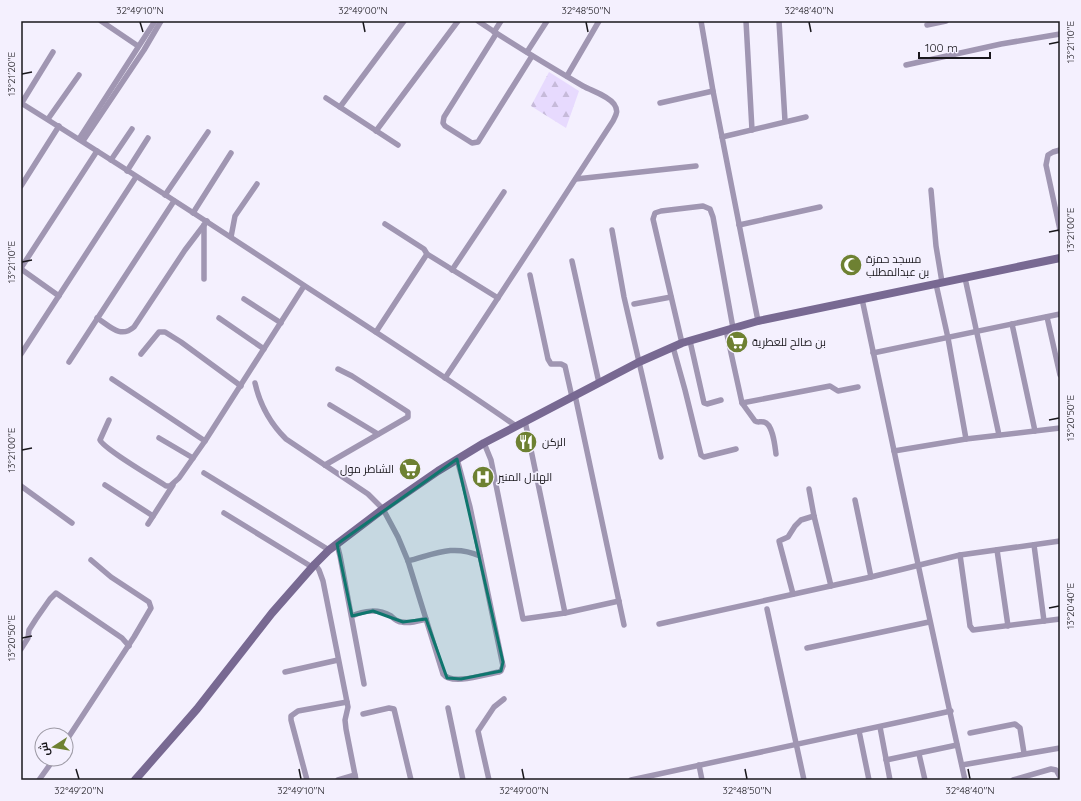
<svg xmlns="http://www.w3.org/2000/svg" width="1081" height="801" font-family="Quicksand,Cairo,sans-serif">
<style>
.forest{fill:url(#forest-firs)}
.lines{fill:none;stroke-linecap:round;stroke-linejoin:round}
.minor{stroke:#a096b2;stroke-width:5.5}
.secondary{stroke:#786992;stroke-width:8}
.marked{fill:#0f766e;fill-opacity:0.2;stroke:#0f766e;stroke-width:3;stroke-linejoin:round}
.ticks{fill:none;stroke:#19171c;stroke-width:1.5}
.labels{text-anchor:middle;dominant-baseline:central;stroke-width:3.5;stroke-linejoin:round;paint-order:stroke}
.poi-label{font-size:11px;fill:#19171c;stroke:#f4f0fe;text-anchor:start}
.neatline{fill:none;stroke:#19171c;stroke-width:1.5}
.ticks-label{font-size:10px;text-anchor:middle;fill:#19171c}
</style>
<defs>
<pattern id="forest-firs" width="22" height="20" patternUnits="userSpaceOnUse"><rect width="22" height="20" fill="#e7dafe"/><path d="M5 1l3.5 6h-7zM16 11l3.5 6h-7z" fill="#c6bad9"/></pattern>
</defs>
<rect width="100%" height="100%" fill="#f4f0fe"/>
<!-- forest -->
<polygon class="forest" points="549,72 579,91 566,128 531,106"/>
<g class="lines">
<!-- minor -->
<g class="minor">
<polyline points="101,21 138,46"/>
<polyline points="701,21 713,91 758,321"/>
<polyline points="746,21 752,130"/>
<polyline points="779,21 785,121"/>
<polyline points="927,25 946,21"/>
<polyline points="494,32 501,21"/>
<polyline points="496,34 444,117 443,123 445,126 472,143 478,142 532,56"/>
<polyline points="527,52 547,21"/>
<polyline points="906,65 1001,44 1060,34"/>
<polyline points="567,76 599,21"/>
<polyline points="326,98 398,145"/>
<path d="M21 103C117 163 211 224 305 286 376 332 447 378 516 426"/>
<polyline points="660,103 713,91"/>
<polyline points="21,104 53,52"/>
<polyline points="340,107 404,21"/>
<polyline points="48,119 79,75"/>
<polyline points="376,131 458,21"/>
<polyline points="722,137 806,117"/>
<polyline points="79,139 155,21"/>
<polyline points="83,141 144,50 161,21"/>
<polyline points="1060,150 1053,152 1048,155 1046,165 1060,230"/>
<polyline points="111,160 132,129"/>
<polyline points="127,171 148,138"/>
<polyline points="576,179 696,166"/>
<polyline points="21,186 59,126"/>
<polyline points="931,190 936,246 942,282"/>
<polyline points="165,195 208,132"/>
<polyline points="193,213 231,153"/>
<polyline points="385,224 424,249 427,254 498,298"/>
<polyline points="204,225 204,279"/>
<polyline points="739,225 820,207"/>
<polyline points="612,230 624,297 661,457"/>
<polyline points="231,237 235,216 257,184"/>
<polyline points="572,261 599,383"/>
<polyline points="21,268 97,151"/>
<polyline points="21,269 59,296"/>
<polyline points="452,270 504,192"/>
<polyline points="530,275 548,359 551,364 561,364 565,366 572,397"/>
<polyline points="965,278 999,435"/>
<polyline points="244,299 281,323"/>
<path d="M862 299C896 459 929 620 965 780"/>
<polyline points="634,304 671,297"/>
<polyline points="1047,317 1060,375"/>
<path d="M97 318C110 326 120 339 134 327L185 250 207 221"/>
<polyline points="219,318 264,349"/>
<polyline points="1012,324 1035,431"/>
<path d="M726 330 742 403 755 421C758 423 760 421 764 422 773 424 775 447 776 454"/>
<polyline points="376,332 427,254"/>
<polyline points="690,341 704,403 707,404 721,400"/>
<polyline points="682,343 653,219 655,213 661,211 703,206 710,209 713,217 733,328"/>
<polyline points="673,347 685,390 701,455 704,457 736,449"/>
<polyline points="873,353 1060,314"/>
<polyline points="21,354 136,177"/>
<polyline points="141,354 159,332 165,332 181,342 241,386"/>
<polyline points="69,362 174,201"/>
<path d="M445 378C502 293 557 207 613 121 616 115 619 111 614 104 607 95 592 91 583 86 547 65 512 44 478 21"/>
<polyline points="112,379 205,441"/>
<path d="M255 383C260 405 270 423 286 439L368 494 383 509 398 537 408 561 443 674C452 686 486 674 499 672L501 671 503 666 470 507 457 459"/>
<polyline points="575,395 624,625"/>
<polyline points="742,403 830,386 838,391 858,387"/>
<polyline points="330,405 378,434"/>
<path d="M109 420 100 440C104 449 154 478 166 486H170L179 478 205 441 304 286"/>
<polyline points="525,421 565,613"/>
<polyline points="159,438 193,458"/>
<polyline points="966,439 1060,428"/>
<polyline points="484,443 491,460 523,619 565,613 619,601"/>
<polyline points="894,451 966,439 948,338 936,284"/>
<polyline points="325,465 408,417 408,412 352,376 338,369"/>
<polyline points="204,473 329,550"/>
<polyline points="105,485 153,516"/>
<polyline points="21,486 72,523"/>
<polyline points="809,489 814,516 831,586"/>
<polyline points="855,500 871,577"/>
<polyline points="224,513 312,567"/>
<polyline points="148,524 173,485"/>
<polyline points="337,544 340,556 364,684"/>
<polyline points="1034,545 1044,621"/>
<polyline points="997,550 1008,626"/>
<polyline points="960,555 970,626 973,630 1060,619"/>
<path d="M408 561C435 554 453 544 480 556"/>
<polyline points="315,564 319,570 323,581 348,707 345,720 346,729 356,780"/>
<polyline points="793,594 779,541 788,537 795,526 801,520 814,516"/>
<polyline points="767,609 804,780"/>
<path d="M352 616C364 610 379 609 391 616 394 619 397 622 402 622 410 624 418 621 426 619"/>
<polyline points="659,624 871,577 960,555 1060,541"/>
<polyline points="807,648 929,622"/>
<polyline points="21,649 28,638 29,630 36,619 50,599 56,593 122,638 129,646"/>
<polyline points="285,672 338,660"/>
<polyline points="448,708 463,780"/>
<polyline points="363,714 389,708 394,709 411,780"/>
<polyline points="880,727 890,780"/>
<polyline points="859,731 869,780"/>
<polyline points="970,733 1015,724 1020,728 1024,753"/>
<polyline points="66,741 134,637 151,608 149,602 111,577 91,560"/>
<polyline points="919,754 925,780"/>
<polyline points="886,760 957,745"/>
<polyline points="699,765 702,780"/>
<polyline points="962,765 1060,748"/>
<polyline points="39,780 54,759"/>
<polyline points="307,780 291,720 291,716 298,711 347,702"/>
<polyline points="338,780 355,775"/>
<polyline points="489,780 478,731 494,707 504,699"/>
<polyline points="631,780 951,711"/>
<polyline points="1013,780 1051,769 1056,770 1060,777"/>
</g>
<!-- secondary -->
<polyline class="secondary" points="135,780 197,709 272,613 315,564 329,550 383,509 438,471 484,443 639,362 682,343 758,321 1060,258"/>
</g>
<!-- marked area -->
<path class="marked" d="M457 459 503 662 501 671 461 679 447 678 426 619 403 622 373 611 352 616 337 544Z"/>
<!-- ticks -->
<path class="ticks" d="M140 22 143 32M363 22 365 32M586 22 588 32M809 22 811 32M1049 44 1059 42M22 74 32 72M1049 232 1059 230M22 262 32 260M1049 420 1059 418M22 450 32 448M1049 608 1059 606M22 638 32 636M76 769 79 779M299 769 301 779M522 769 524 779M745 769 747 779M968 769 970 779"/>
<!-- icons -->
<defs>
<g id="mosque-disc" transform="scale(1.15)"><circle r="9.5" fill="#6e8132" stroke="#f4f0fe"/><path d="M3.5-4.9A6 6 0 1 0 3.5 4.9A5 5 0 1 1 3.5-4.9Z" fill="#fff"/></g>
<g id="supermarket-disc" transform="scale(1.15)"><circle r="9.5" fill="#6e8132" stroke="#f4f0fe"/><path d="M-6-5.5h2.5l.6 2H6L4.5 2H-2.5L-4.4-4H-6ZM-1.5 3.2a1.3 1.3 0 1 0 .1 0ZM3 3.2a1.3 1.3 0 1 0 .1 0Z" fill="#fff"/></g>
<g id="restaurant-disc" transform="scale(1.15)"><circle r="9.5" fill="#6e8132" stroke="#f4f0fe"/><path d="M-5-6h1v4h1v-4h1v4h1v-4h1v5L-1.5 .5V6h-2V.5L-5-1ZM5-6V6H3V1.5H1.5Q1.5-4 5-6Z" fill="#fff"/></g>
<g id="hospital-disc" transform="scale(1.15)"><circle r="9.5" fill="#6e8132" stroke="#f4f0fe"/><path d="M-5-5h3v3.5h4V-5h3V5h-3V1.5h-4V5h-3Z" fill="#fff"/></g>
</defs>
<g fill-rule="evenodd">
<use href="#mosque-disc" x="851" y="265"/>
<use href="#supermarket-disc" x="737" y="342"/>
<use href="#restaurant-disc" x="526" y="442"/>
<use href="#supermarket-disc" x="410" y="469"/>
<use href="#hospital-disc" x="483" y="477"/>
</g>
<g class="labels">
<!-- poi labels -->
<g class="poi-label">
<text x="866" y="259">مسجد حمزة<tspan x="866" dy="13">بن عبدالمطلب</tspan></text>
<text x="752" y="342">بن صالح للعطرية</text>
<text x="542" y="442">الركن</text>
<text x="394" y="469" text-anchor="end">الشاطر مول</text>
<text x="498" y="477">الهلال المنير</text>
</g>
</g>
<!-- border -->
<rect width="1081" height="801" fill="none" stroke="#f4f0fe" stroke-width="44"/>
<!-- north arrow -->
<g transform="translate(54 747) rotate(258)"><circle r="19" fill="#f4f0fe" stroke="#9c99a4"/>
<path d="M0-3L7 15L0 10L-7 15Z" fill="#6e8132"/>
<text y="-6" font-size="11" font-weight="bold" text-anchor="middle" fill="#19171c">ش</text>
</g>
<!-- scale -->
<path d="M919 52v6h71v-6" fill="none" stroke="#19171c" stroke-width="2"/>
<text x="925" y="52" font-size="12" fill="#19171c" stroke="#f4f0fe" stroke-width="3" paint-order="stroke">100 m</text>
<rect x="22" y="22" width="1037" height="757" class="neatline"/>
<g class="ticks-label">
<text x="140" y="14">32°49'10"N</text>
<text x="363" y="14">32°49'00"N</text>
<text x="586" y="14">32°48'50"N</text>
<text x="809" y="14">32°48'40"N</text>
<text transform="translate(1070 42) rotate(-90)" y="4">13°21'10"E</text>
<text transform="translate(11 74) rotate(-90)" y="4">13°21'20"E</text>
<text transform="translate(1070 230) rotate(-90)" y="4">13°21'00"E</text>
<text transform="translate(11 262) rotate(-90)" y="4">13°21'10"E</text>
<text transform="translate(1070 418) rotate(-90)" y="4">13°20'50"E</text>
<text transform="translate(11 450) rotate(-90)" y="4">13°21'00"E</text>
<text transform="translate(1070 606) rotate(-90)" y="4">13°20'40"E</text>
<text transform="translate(11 638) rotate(-90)" y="4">13°20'50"E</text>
<text x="79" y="794">32°49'20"N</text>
<text x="301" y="794">32°49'10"N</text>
<text x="524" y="794">32°49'00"N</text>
<text x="747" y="794">32°48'50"N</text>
<text x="970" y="794">32°48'40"N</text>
</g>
</svg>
